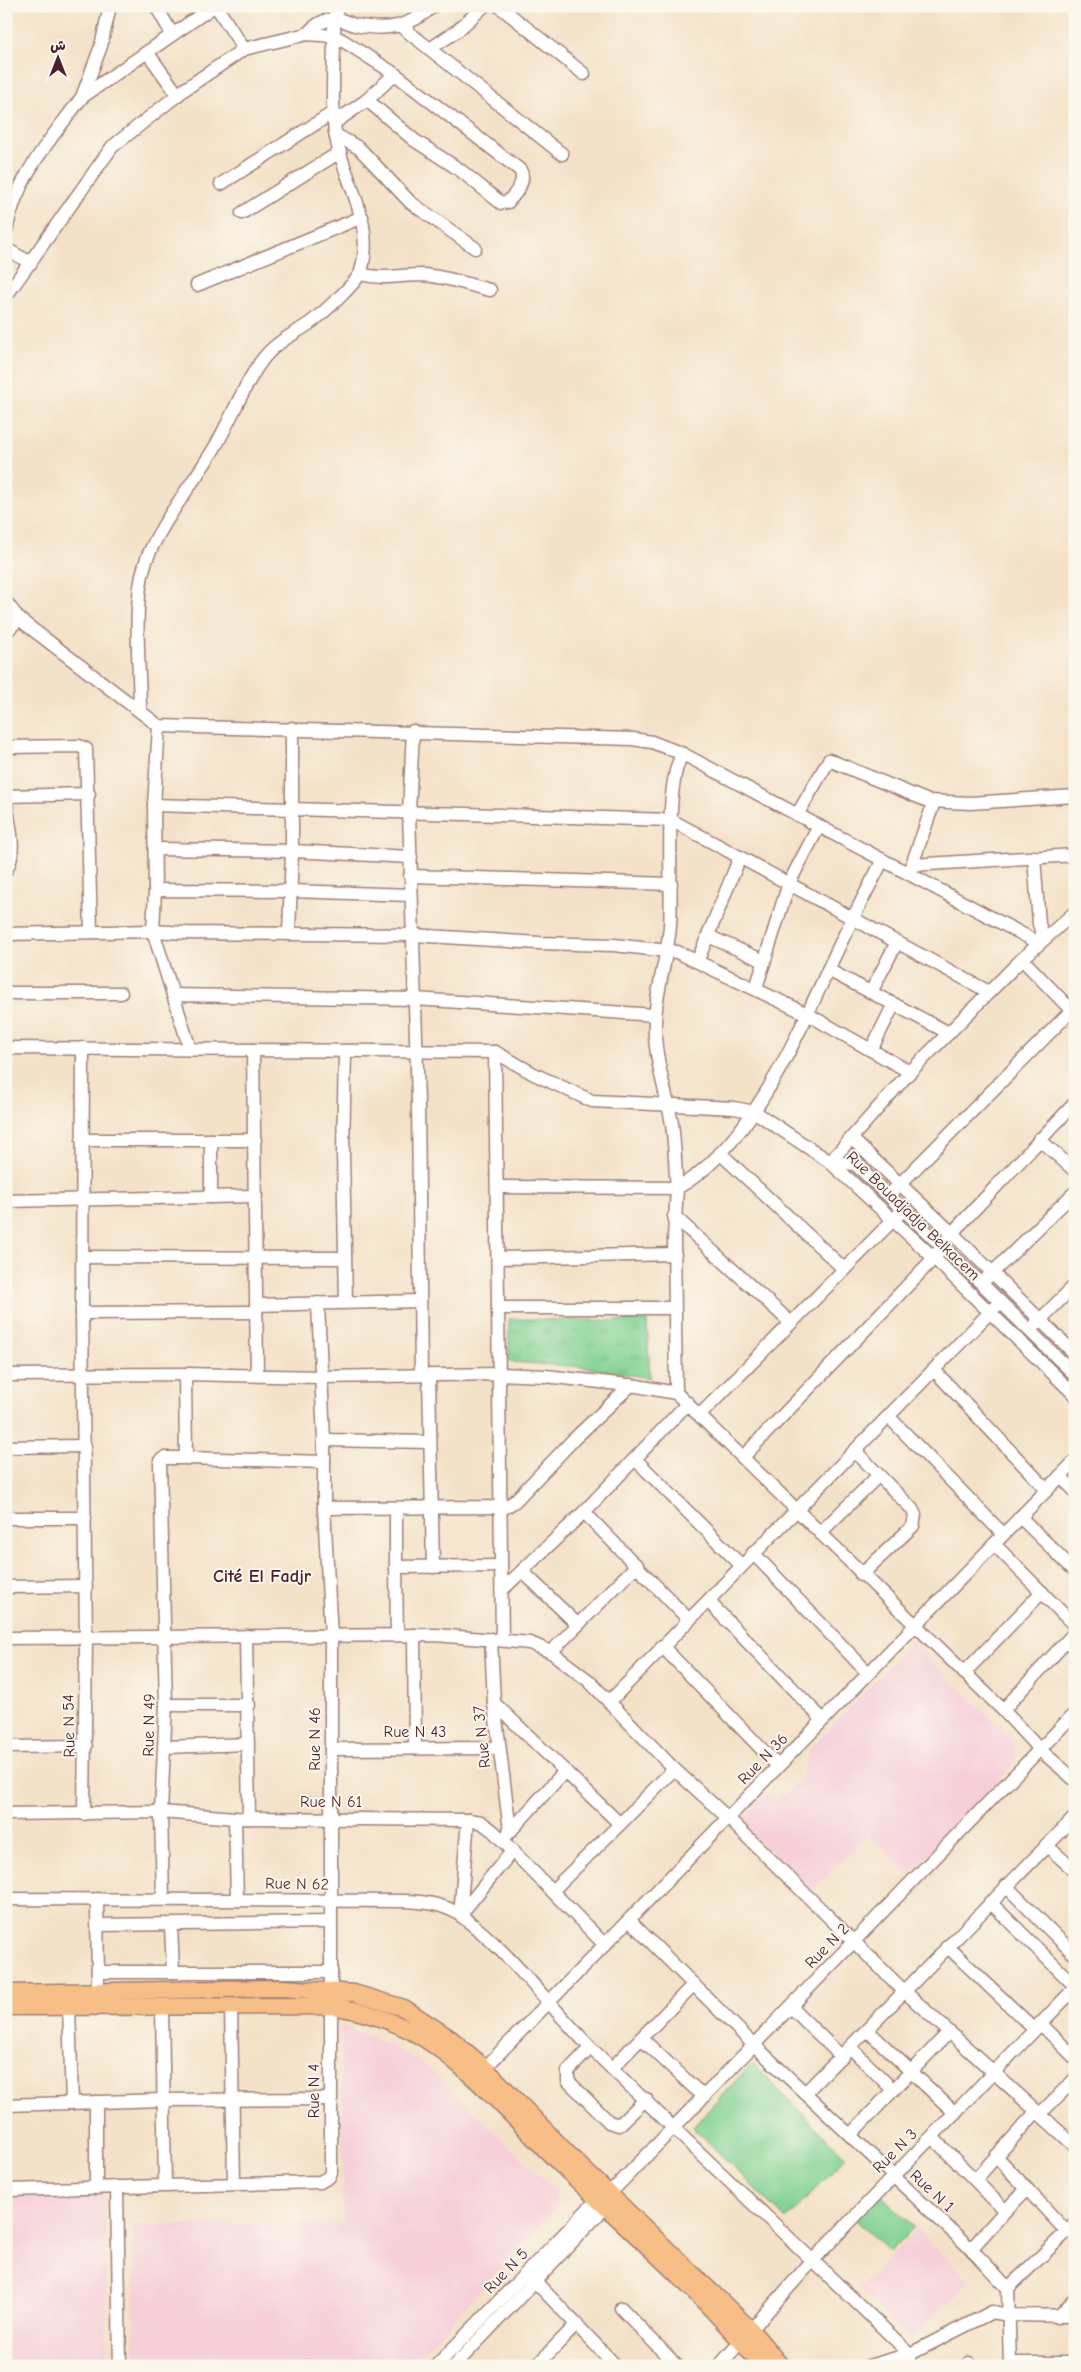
<svg xmlns="http://www.w3.org/2000/svg" width="1081" height="2372" font-family="'Comic Neue','Playpen Sans Arabic',sans-serif">
<style>
.built{fill:#f6cfd9}
.grass{fill:url(#grass-tufts);stroke:#66785f}
.pitch{fill:#81d293;stroke:#66785f}
.lines{fill:none;stroke-linecap:round;stroke-linejoin:round}
.minor-casing{stroke:#9f807a;stroke-width:15}
.major-casing{stroke:#9f807a;stroke-width:19}
.minor{stroke:#fff;stroke-width:12}
.major{stroke:#f7be88;stroke-width:16}
.labels{text-anchor:middle;dominant-baseline:central;stroke-width:4;stroke-linejoin:round;paint-order:stroke}
.street-label{font-size:16px;fill:#4a1f2b;stroke:#fbf7ec}
.neighbourhood-label{font-size:18px;font-weight:bold;fill:#4a1f2b;stroke:#fbf7ec}
</style>
<defs>
<pattern id="grass-tufts" width="24" height="20" patternUnits="userSpaceOnUse" patternTransform="scale(1.25)"><rect width="24" height="20" fill="#81d293"/><path d="M3 7l-1-3M5 7V3M7 7l1-3M15 17l-1-3M17 17v-4M19 17l1-3" fill="none" stroke="#71b47f"/></pattern>
</defs>
<rect width="100%" height="100%" fill="#fbf7ec"/>
<filter id="ink" filterUnits="userSpaceOnUse"><feTurbulence type="fractalNoise" baseFrequency=".02" numOctaves="2"/><feDisplacementMap in="SourceGraphic" scale="10" xChannelSelector="R" yChannelSelector="G"/><feConvolveMatrix kernelMatrix="1 2 1 2 8 2 1 2 1" color-interpolation-filters="sRGB"/></filter>
<filter id="wash" filterUnits="userSpaceOnUse"><feTurbulence type="fractalNoise" baseFrequency=".0096" numOctaves="4" result="noise"/><feDisplacementMap in="SourceGraphic" scale="20" xChannelSelector="R" yChannelSelector="G"/><feGaussianBlur stdDeviation="1.12" result="paint"/><feColorMatrix in="noise" values="0 0 0 0 0 0 0 0 0 0 0 0 0 0 0 0 0 1.4 0 .05"/><feComposite in="paint" operator="in"/></filter>
<g filter="url(#wash)">
<rect width="100%" height="100%" fill="#f4e2c8"/>
<!-- built -->
<g class="built">
<polygon points="912,1642 1013,1740 1016,1761 910,1875 864,1832 867,1836 812,1891 740,1822 766,1793 775,1798 786,1794 802,1776 808,1751"/>
<polygon points="341,2025 379,2040 422,2062 556,2191 557,2207 410,2366 134,2366 133,2225 343,2223"/>
<polygon points="105,2191 107,2366 6,2366 6,2192"/>
<polygon points="917,2229 970,2281 910,2340 859,2289"/>
</g>
<!-- grass -->
<polygon class="grass" points="509,1319 647,1321 650,1378 584,1367 509,1362"/>
<!-- pitch -->
<g class="pitch">
<polygon points="752,2063 846,2157 786,2220 693,2127"/>
<polygon points="880,2194 914,2227 890,2252 856,2220"/>
</g>
</g>
<g filter="url(#ink)">
<g class="lines">
<!-- minor casing -->
<g class="minor-casing">
<g id="minor">
<polyline points="110,6 101,46 82,97 214,6"/>
<polyline points="156,6 172,34"/>
<polyline points="216,6 244,49"/>
<polyline points="499,6 584,74"/>
<polyline points="402,27 562,154"/>
<path d="M307 34C314 26 322 20 333 19 340 18 348 23 355 25 386 31 409 28 433 6"/>
<polyline points="430,49 458,30 484,6"/>
<polyline points="147,52 178,95"/>
<polyline points="334,123 367,100 395,74"/>
<polyline points="336,135 359,148 410,202 475,248"/>
<polyline points="221,184 334,112"/>
<polyline points="242,213 340,152"/>
<path d="M6 231C17 175 49 142 82 97"/>
<polyline points="6,249 31,263"/>
<path d="M360 274C384 280 399 275 422 275 445 276 469 285 490 290"/>
<polyline points="197,285 362,217"/>
<path d="M6 296 112 147 185 89 244 49 307 34 334 36 342 40 395 74 520 170C527 181 515 194 508 202L501 203 460 170 414 140 367 100"/>
<polyline points="6,602 19,619 159,726 633,739 652,742 683,754"/>
<polyline points="6,632 19,619"/>
<path d="M140 711C140 668 132 604 145 564 157 527 195 481 215 447 231 420 249 372 269 352 281 339 296 333 310 323 321 315 358 282 361 271 377 219 338 174 334 123 331 89 335 53 334 18L338 6"/>
<polyline points="159,726 154,805 155,890 153,931 190,1049"/>
<polyline points="413,731 409,812 418,1102 421,1375"/>
<polyline points="6,747 79,746 86,749 91,932"/>
<polyline points="6,796 89,794"/>
<path d="M6 801C8 822 18 852 6 870"/>
<polyline points="154,805 671,820 989,992"/>
<polyline points="797,815 829,760 928,801 970,803 1075,796"/>
<polyline points="155,849 292,851 411,857"/>
<polyline points="1034,857 1039,924 1044,939"/>
<polyline points="912,865 1075,855"/>
<polyline points="909,873 934,802"/>
<polyline points="410,876 671,884"/>
<polyline points="155,890 291,891 411,895"/>
<polyline points="6,934 153,931 187,933 413,935 539,943 614,945 677,952 807,1014 910,1072"/>
<polyline points="289,934 292,851 292,728"/>
<polyline points="708,936 764,961"/>
<polyline points="1022,959 1075,1014"/>
<polyline points="698,960 740,857"/>
<polyline points="828,970 949,1033"/>
<polyline points="756,988 789,883 819,826"/>
<polyline points="871,992 897,942"/>
<polyline points="6,993 121,993"/>
<polyline points="173,995 415,999 655,1015"/>
<polyline points="6,1048 495,1052 534,1074 592,1101 734,1108 755,1112 830,1162 934,1258 1075,1395"/>
<polyline points="83,1048 82,1313 86,1638 84,1814"/>
<polyline points="253,1050 257,1375"/>
<polyline points="871,1050 894,1004"/>
<polyline points="345,1051 343,1153 346,1301"/>
<polyline points="495,1052 502,1640"/>
<polyline points="852,1139 952,1233 1075,1354"/>
<polyline points="1039,1139 1075,1171"/>
<polyline points="82,1140 255,1140"/>
<polyline points="211,1140 211,1197"/>
<polyline points="720,1153 844,1269"/>
<polyline points="830,1162 910,1072 1022,959 1075,912"/>
<polyline points="830,1162 855,1164 982,1284 1075,1375"/>
<path d="M497 1187 677 1188C675 1167 675 1145 672 1124 667 1095 656 1064 655 1035 653 998 667 962 670 926 673 889 663 781 683 754L1039 943"/>
<polyline points="894,1190 1071,1011"/>
<polyline points="6,1201 256,1196"/>
<polyline points="674,1216 791,1323"/>
<polyline points="83,1257 345,1258"/>
<polyline points="498,1258 675,1254"/>
<polyline points="987,1278 1075,1192"/>
<polyline points="256,1305 420,1301"/>
<polyline points="498,1308 674,1308"/>
<polyline points="82,1313 256,1312"/>
<polyline points="1035,1325 1075,1285"/>
<polyline points="934,1370 1047,1490"/>
<polyline points="185,1374 186,1458"/>
<polyline points="6,1375 185,1374 322,1377 499,1374 545,1376 637,1386 676,1393 1003,1710 1039,1749 1075,1780"/>
<polyline points="429,1375 433,1567"/>
<path d="M676 1393 674 1237 677 1188C752 1147 799 1031 835 955 850 923 866 892 883 860"/>
<polyline points="700,1415 899,1214"/>
<polyline points="889,1417 1003,1534"/>
<polyline points="324,1440 429,1442"/>
<polyline points="6,1447 85,1446"/>
<polyline points="855,1451 912,1509 915,1515 913,1526 861,1575"/>
<polyline points="743,1457 934,1258 952,1233 1075,1103"/>
<polyline points="635,1459 741,1565"/>
<polyline points="1060,1476 1075,1491"/>
<polyline points="324,1508 506,1507 515,1501 574,1439 631,1385"/>
<polyline points="396,1509 396,1567 501,1566"/>
<polyline points="584,1512 688,1619"/>
<polyline points="1020,1517 1075,1571"/>
<polyline points="6,1518 85,1518"/>
<polyline points="820,1533 878,1476"/>
<polyline points="994,1544 1075,1626"/>
<polyline points="753,1553 868,1673"/>
<polyline points="396,1567 397,1635"/>
<polyline points="522,1571 578,1625"/>
<polyline points="6,1587 86,1586"/>
<polyline points="502,1590 584,1512 688,1403"/>
<polyline points="708,1601 823,1720"/>
<polyline points="414,1635 415,1748"/>
<polyline points="246,1636 249,1818"/>
<polyline points="6,1638 436,1635 530,1643 551,1652 589,1681 674,1769 728,1818 904,1991 1075,2146"/>
<polyline points="491,1639 494,1703 510,1831"/>
<polyline points="662,1646 778,1766"/>
<polyline points="551,1652 637,1565"/>
<polyline points="964,1673 1042,1592"/>
<polyline points="609,1702 1000,1302"/>
<polyline points="494,1703 620,1824 674,1769"/>
<polyline points="166,1705 249,1705"/>
<polyline points="1003,1710 1075,1632"/>
<polyline points="6,1747 86,1746"/>
<polyline points="165,1747 248,1744"/>
<polyline points="331,1749 499,1748"/>
<polyline points="6,1814 161,1812 235,1818 468,1820 481,1822 493,1831 605,1945"/>
<polyline points="235,1818 237,1899"/>
<polyline points="506,1836 565,1771"/>
<polyline points="1046,1845 1075,1871"/>
<polyline points="1006,1886 1075,1955"/>
<polyline points="553,1890 620,1824"/>
<path d="M6 1899 406 1901C425 1902 444 1904 460 1915 510 1951 552 2010 596 2053 699 2154 806 2253 910 2354V2366"/>
<polyline points="97,1899 98,1991"/>
<polyline points="163,1899 161,1812 166,1705 160,1461 164,1458 186,1458 324,1462"/>
<polyline points="990,1902 1075,1986"/>
<polyline points="460,1915 468,1820"/>
<polyline points="460,1915 513,1850"/>
<polyline points="629,1920 754,2045 971,2249 1008,2288 1010,2366"/>
<polyline points="97,1925 331,1922"/>
<polyline points="171,1925 173,1972"/>
<polyline points="947,1946 1034,2029"/>
<polyline points="98,1972 331,1972"/>
<polyline points="231,2005 234,2184"/>
<polyline points="69,2006 72,2103"/>
<polyline points="162,2006 165,2185"/>
<polyline points="791,2007 842,2057"/>
<polyline points="1040,2023 1075,2058"/>
<polyline points="867,2030 955,2113"/>
<polyline points="641,2038 704,2097"/>
<polyline points="590,2048 568,2071 568,2081 609,2122 619,2125 646,2099"/>
<polyline points="851,2048 893,2090"/>
<polyline points="612,2068 694,1984"/>
<polyline points="479,2074 1075,1461"/>
<polyline points="806,2092 1075,1817"/>
<polyline points="96,2102 96,2188"/>
<polyline points="6,2105 163,2100 329,2099"/>
<polyline points="1040,2114 1075,2079"/>
<polyline points="850,2135 949,2032"/>
<polyline points="932,2137 975,2180"/>
<polyline points="996,2156 1027,2189"/>
<polyline points="117,2187 120,2366"/>
<polyline points="6,2190 320,2182 329,2177 331,2172 331,1637 324,1508 324,1440 318,1303"/>
<polyline points="1005,2211 1027,2189 1067,2232"/>
<polyline points="971,2249 1005,2211 975,2180 1037,2111"/>
<polyline points="530,2276 616,2366"/>
<polyline points="1008,2288 1075,2224"/>
<polyline points="621,2308 677,2366"/>
<polyline points="1058,2317 1075,2299"/>
<polyline points="969,2363 969,2366"/>
<polyline points="1010,2363 1075,2363"/>
<polyline points="436,2366 598,2199 618,2185 1075,1713"/>
<polyline points="454,2366 611,2201"/>
<polyline points="536,2366 577,2324"/>
<polyline points="719,2366 813,2260 1075,1988"/>
<polyline points="869,2366 910,2354 992,2312 1009,2315 1075,2316"/>
</g>
</g>
<!-- major casing -->
<g class="major-casing">
<g id="major">
<polyline points="6,1993 282,1988 354,1993 404,2008 451,2039 485,2068 575,2161 751,2330 781,2366"/>
<path d="M6 2007 331 2006C362 2011 393 2020 420 2036 468 2065 518 2123 559 2163 628 2229 702 2292 762 2366"/>
</g>
</g>
<!-- minor -->
<use href="#minor" class="minor"/>
<!-- major -->
<use href="#major" class="major"/>
</g>
</g>
<g class="labels">
<!-- street labels -->
<g class="street-label">
<text transform="translate(913 1216) rotate(44)">Rue Bouadjadja Belkacem</text>
<text transform="translate(149 1725) rotate(-89)">Rue N 49</text>
<text transform="translate(69 1726) rotate(-91)">Rue N 54</text>
<text x="415" y="1732">Rue N 43</text>
<text transform="translate(482 1737) rotate(-96)">Rue N 37</text>
<text transform="translate(315 1739) rotate(-90)">Rue N 46</text>
<text transform="translate(763 1759) rotate(-46)">Rue N 36</text>
<text x="331" y="1802">Rue N 61</text>
<text transform="translate(297 1884) rotate(1)">Rue N 62</text>
<text transform="translate(827 1946) rotate(-46)">Rue N 2</text>
<text transform="translate(314 2091) rotate(-90)">Rue N 4</text>
<text transform="translate(895 2151) rotate(-45)">Rue N 3</text>
<text transform="translate(932 2191) rotate(43)">Rue N 1</text>
<text transform="translate(506 2271) rotate(-46)">Rue N 5</text>
</g>
<!-- neighbourhood labels -->
<g class="neighbourhood-label">
<text x="262" y="1576">Cité El Fadjr</text>
</g>
</g>
<!-- margin -->
<rect width="1081" height="2372" fill="none" stroke="#fbf7ec" stroke-width="25"/>
<!-- north arrow -->
<g transform="translate(58 58)" stroke="#fbf7ec" stroke-width="4" paint-order="stroke">
<path d="M0-4L9 19L0 12L-9 19Z" fill="#4a1f2b"/>
<text y="-8" font-size="14" font-weight="bold" text-anchor="middle" fill="#4a1f2b">ش</text>
</g>
</svg>
